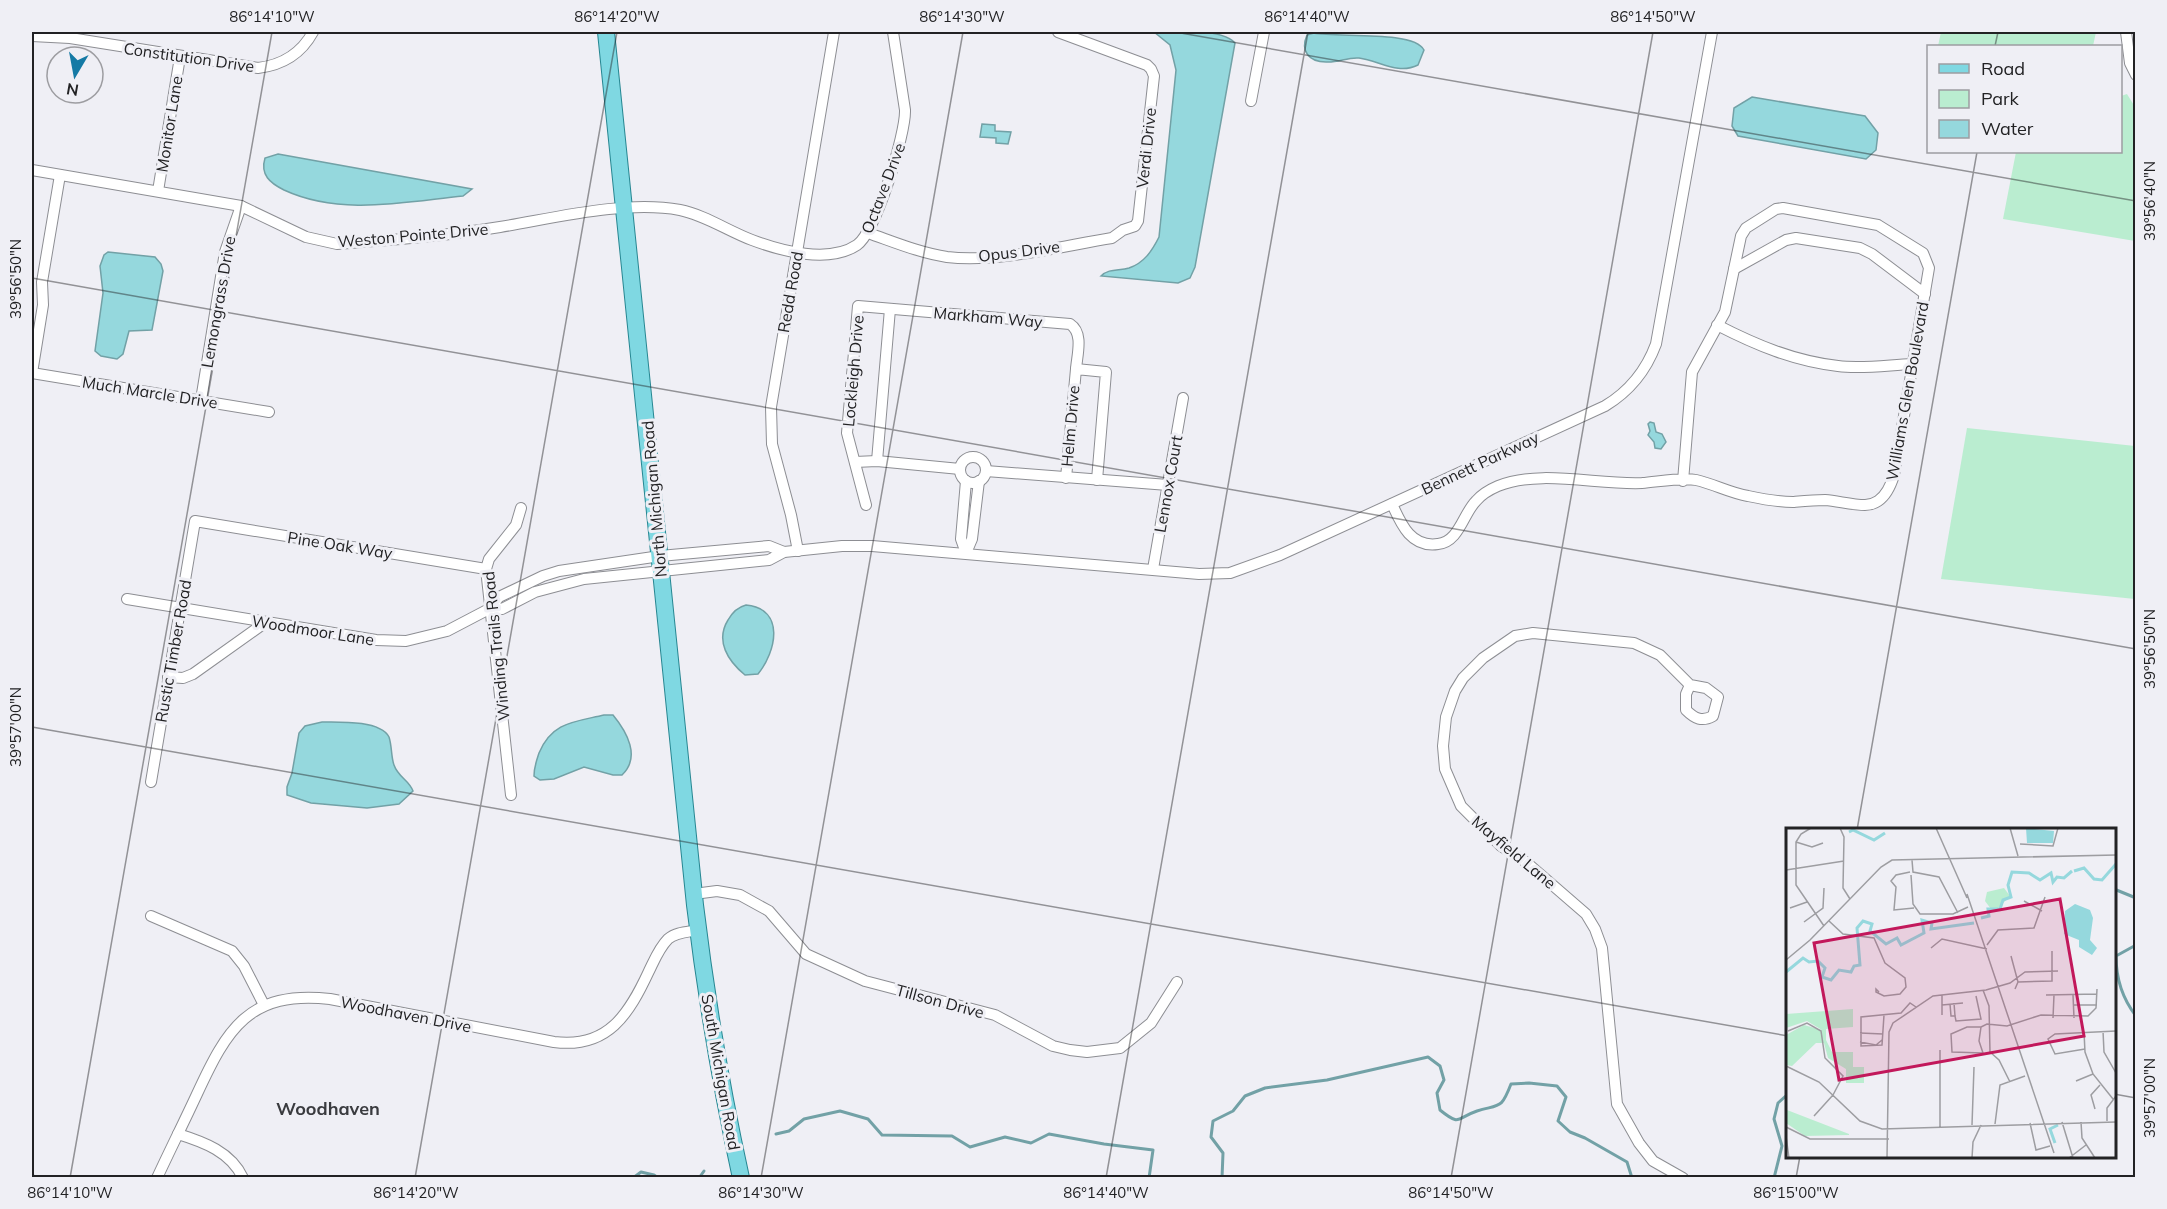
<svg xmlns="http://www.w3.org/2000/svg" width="2167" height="1209" font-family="Mulish,sans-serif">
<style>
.green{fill:#baedd0}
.water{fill:#95d8dd;stroke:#72a1a6;stroke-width:1.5}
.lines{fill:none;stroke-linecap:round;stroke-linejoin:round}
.stream{stroke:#72a1a6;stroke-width:3}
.minor-casing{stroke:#8d8e93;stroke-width:12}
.primary-casing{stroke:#278792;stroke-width:18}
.minor{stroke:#fff;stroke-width:10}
.primary{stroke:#7fd8e2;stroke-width:16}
.ticks{fill:none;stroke:#222224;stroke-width:1.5;stroke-opacity:0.45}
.labels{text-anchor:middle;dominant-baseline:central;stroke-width:6;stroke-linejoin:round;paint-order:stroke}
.street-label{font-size:16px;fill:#222224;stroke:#efeff5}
.neighbourhood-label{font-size:18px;font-weight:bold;fill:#3a3b3f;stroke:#efeff5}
.inset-river{fill:none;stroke:#95d8dd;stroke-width:3}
.inset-road{fill:none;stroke:#9d9da1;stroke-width:1.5}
.view{fill:#c2185b;fill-opacity:0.15;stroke:#c2185b;stroke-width:3}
.inset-edge{fill:none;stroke:#222224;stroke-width:3}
.neatline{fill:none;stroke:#222224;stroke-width:2}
.ticks-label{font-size:15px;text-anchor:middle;fill:#222224}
</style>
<rect width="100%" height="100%" fill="#efeff5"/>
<!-- green -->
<g class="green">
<polygon points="1941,32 2096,32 2093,46 1938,46"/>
<polygon points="2127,94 2135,107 2135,241 2003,219 2016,152 2120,152 2121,96"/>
<polygon points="1967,428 2135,446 2135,599 1941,579"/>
</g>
<!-- water -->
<g class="water">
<path d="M1154 32C1174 31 1221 28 1235 43L1195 267 1190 278 1178 283 1101 276C1109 268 1119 271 1129 268 1144 263 1152 251 1159 237L1176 70 1170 45Z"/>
<path d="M1314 33C1336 38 1414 30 1424 50L1418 65C1398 75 1380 61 1359 58 1347 57 1338 63 1326 62 1309 62 1300 51 1307 35Z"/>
<polygon points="1752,97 1865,116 1878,133 1876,150 1866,159 1738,136 1732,126 1734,108"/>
<polygon points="982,124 995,125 995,131 1011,132 1008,144 996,143 996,138 980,137"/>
<path d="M278 154 472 189 463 196C404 202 340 216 284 190 270 183 260 175 265 158Z"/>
<polygon points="108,252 155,257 161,264 163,271 152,330 129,331 123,354 117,359 101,356 95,351 103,293 100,266 104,255"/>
<polygon points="1650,422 1654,423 1656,432 1662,434 1666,442 1661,449 1655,448 1654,442 1648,435 1650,431 1648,424"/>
<path d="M746 605C786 609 776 652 758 674L745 675C728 661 715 641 728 620 732 613 738 607 746 605Z"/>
<path d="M604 715H613C627 732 641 757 622 775H613L584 767 554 779 540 780 534 776C534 767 536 762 539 753 552 722 574 722 604 715Z"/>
<path d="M322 722C338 722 380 720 389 737 392 746 391 757 394 765 398 777 409 780 413 791L399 804 367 808 311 803 287 795V787L292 773 299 733 305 726Z"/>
</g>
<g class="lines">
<!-- stream -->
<g class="stream">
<polyline points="2114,889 2136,898"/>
<path d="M2136 945 2116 956C2116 979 2122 998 2136 1016"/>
<polyline points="776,1134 789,1131 804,1119 840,1111 868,1119 882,1135 952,1136 970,1147 1005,1137 1031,1143 1049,1134 1104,1144 1153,1150 1149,1178"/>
<polyline points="633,1178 641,1172 654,1175 658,1178"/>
<polyline points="699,1178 704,1171"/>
<path d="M1222 1178 1223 1153 1211 1137 1213 1121 1233 1111 1245 1096 1265 1088 1327 1080 1428 1057 1440 1066 1444 1080 1437 1093 1440 1110C1461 1127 1456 1118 1477 1111 1500 1104 1501 1110 1511 1084L1529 1083 1557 1086 1566 1097 1558 1121 1570 1132 1585 1138 1627 1162 1632 1178"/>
<polyline points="1774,1178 1782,1146 1774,1119 1778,1103 1788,1094"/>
</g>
<!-- minor casing -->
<g class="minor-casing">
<g id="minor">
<polyline points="2126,32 2130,63 2136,75"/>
<path d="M32 36 70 38 258 68C283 65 301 54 313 32"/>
<polyline points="1251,101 1264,32"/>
<path d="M32 170 241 206 306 237 337 244C391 240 445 236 500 227 555 218 625 200 680 210 705 215 728 231 752 240 781 251 829 264 857 245 876 232 906 133 905 110L893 32"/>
<polyline points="158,191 180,57"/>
<path d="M868 233C894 242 920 253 947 257 998 263 1062 246 1112 238L1123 230 1135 226 1138 221 1154 76 1151 69 1147 65 1058 32"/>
<polyline points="1734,269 1786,240 1796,238 1860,248 1872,254 1925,294"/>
<path d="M1717 325C1756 345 1794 361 1838 366 1862 369 1888 365 1912 364"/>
<polyline points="32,373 269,412"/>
<polyline points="32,373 43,305 42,282 60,175"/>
<polyline points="201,400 225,252 241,206"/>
<circle cx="973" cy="470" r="13"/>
<polyline points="877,461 890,309"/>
<polyline points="855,462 877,461 960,469"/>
<polyline points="986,471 1168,485"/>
<polyline points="1066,478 1076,369 1106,372 1097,480"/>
<polyline points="966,481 961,539 966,553"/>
<path d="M1392 504C1401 524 1411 548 1438 544 1459 542 1463 514 1476 501 1481 495 1491 489 1498 486 1540 469 1597 485 1642 483 1657 482 1682 477 1696 480 1714 484 1730 493 1748 496 1762 499 1779 502 1793 502 1804 501 1814 500 1825 500 1838 501 1852 505 1865 505 1869 505 1875 503 1878 501 1887 495 1891 485 1894 475L1929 268 1923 253 1878 225 1783 208 1776 209 1746 228 1741 236 1725 312 1692 372 1683 481"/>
<path d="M866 505 847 433 858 306 1070 324C1084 333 1077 355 1076 369"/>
<polyline points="798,551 791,515 772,444 771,407 834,32"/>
<polyline points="966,553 972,539 979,481"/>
<polyline points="1153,569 1183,398"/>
<polyline points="127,599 376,640 406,641 447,631 489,609 499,597 543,576 559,571 660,556 769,546 784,552"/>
<path d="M493 607 502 609 535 592 584 579 769 560 784 552 842 546H872L1199 574 1230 573 1280 555 1605 406C1630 391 1646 371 1656 344L1712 32"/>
<polyline points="168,677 183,678 193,674 266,622"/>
<polyline points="151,782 195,521 486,569"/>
<polyline points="511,795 486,569 489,559 516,525 521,508"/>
<polyline points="694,894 717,891 740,895 769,911 806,954 865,981 995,1015 1053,1046 1070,1050 1087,1052 1120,1048 1151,1023 1177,982"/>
<polyline points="151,916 232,951 244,966 264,1005"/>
<path d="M178 1134C204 1142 231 1152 243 1178"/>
<path d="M157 1178C170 1150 184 1122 197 1094 227 1029 249 990 330 999L554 1042C608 1049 629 1014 649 971 654 961 659 948 668 939 676 932 688 932 698 930"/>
<path d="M1683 1178 1653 1161 1639 1143 1617 1104 1602 948 1595 929 1586 914 1526 862 1501 846 1461 806 1445 769 1443 746 1446 717 1455 691 1463 678 1483 658 1515 636 1533 633 1634 643 1660 655 1690 685 1706 688 1718 697 1713 716C1702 722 1695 719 1686 710V694L1690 685"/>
</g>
</g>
<!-- primary casing -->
<g class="primary-casing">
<path id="primary" d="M606 32 695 905C706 996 721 1087 741 1178"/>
</g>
<!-- minor -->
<use href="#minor" class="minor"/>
<!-- primary -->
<use href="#primary" class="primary"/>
</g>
<!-- ticks -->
<path class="ticks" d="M1175 32 2136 201M1995 46 1998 32M32 278 2136 649M32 727 1788 1036M1857 830 1977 152M2114 1094 2136 1098M32 1175 44 1178M70 1178 272 32M415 1178 617 32M761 1178 963 32M1106 1178 1308 32M1451 1178 1653 32M1796 1178 1800 1156"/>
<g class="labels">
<!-- street labels -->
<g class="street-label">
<text transform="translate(189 57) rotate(8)">Constitution Drive</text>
<text transform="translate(169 124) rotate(-81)">Monitor Lane</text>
<text transform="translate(1146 148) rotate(-84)">Verdi Drive</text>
<text transform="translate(883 188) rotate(-69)">Octave Drive</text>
<text transform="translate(413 235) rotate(-5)">Weston Pointe Drive</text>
<text transform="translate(1019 251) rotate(-7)">Opus Drive</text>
<text transform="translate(790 292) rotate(-80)">Redd Road</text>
<text transform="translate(218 302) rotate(-80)">Lemongrass Drive</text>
<text transform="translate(988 317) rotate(5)">Markham Way</text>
<text transform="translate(853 371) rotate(-85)">Lockleigh Drive</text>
<text transform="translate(1907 391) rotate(-80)">Williams Glen Boulevard</text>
<text transform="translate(150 392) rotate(9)">Much Marcle Drive</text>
<text transform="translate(1070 426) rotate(-85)">Helm Drive</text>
<text transform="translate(1480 463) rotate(-25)">Bennett Parkway</text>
<text transform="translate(1168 484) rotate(-80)">Lennox Court</text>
<text transform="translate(654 499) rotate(-95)">North Michigan Road</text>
<text transform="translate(340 545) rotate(9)">Pine Oak Way</text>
<text transform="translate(313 630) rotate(9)">Woodmoor Lane</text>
<text transform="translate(496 646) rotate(-96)">Winding Trails Road</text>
<text transform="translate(173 651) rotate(-80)">Rustic Timber Road</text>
<text transform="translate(1514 852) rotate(40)">Mayfield Lane</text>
<text transform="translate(940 1001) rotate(15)">Tillson Drive</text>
<text transform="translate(406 1014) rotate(11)">Woodhaven Drive</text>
<text transform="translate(721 1072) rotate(80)">South Michigan Road</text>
</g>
<!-- neighbourhood labels -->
<g class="neighbourhood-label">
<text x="328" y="1108">Woodhaven</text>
</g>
</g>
<!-- overview -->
<g transform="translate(1786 828)">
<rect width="330" height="330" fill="#efeff5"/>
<path d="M218 60 224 68 211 81H205L199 73 201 64ZM67 181V199L40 201V212L46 224H67V239H78V255H60V241L42 230 38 215H30L6 238 0 237V207L18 197 36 202 21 193 0 200V186ZM1 282 63 306V307L19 308 0 295Z" fill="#baedd0"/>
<path d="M240 0 268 3 267 15H241ZM289 76 304 82 307 90 304 112 311 120 306 127 293 119V112L278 106 279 83Z" fill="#95d8dd"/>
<path class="inset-river" d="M63 4 67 2 88 12 99 5M288 43 298 40 308 51 316 52 330 36M195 90 203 88 202 81H214L217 72 225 69 222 57 226 44 243 45 254 52 265 45 267 54 271 49 278 50 286 43M0 144 17 130 23 134 32 133 39 140 36 149 45 152 53 142 65 144 68 138 74 137 71 100 77 93 86 96 84 103 100 116 111 110 115 117 138 105 136 92 146 95 145 101 188 95M269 315 264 301 272 297"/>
<path class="inset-road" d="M25 0 15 6 10 14V57L38 98M54 0 58 9 57 60 64 71M150 0 181 70M224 0 232 28M10 14 26 19 37 15M234 16 267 18 272 0M126 32 127 44 153 49 172 85M0 42 58 33M124 44 110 47 105 53 110 59 108 82 128 80M125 47 127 76 134 86H167L182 79M181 66 268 325M238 73 256 83M4 80 21 74M43 93 57 106 88 110 99 135 119 150 120 159 114 166 98 168 90 164V161L93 164M18 94 37 80 38 60M201 117 212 102 248 100 259 69M145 120 156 111 201 121M225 128 232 154 229 161M0 132 24 112 95 39 106 32 330 27M232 154 266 153V123M197 162 203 178 204 224 213 232 224 254M260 167 311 166M287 167 288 190M164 176 165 188H169L168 175M156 177 177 175M288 177H311M98 187 96 217 75 218V189L115 185 124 175 130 179M156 187V167M169 188 170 193 195 191 190 168M267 190 268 167M181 199H195L193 213 197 225 166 224 165 206ZM195 199 201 196 221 198 255 187 302 188 310 180 311 161M2 203 21 195 35 203 39 230 57 248 47 267M317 203 318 224 330 245M298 204 299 224 307 246 327 271M74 205 97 206M74 214 90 217 96 212M299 221 269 226 262 211 269 206 330 203M0 238 33 254 74 293 96 301 330 294M290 253 307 246M309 281 305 267 314 257M28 288 47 267M321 293V280L330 268M276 294 287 330M295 294 296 310 309 330M244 295 250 322 264 318M209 296 214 257 239 248M186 297 188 239M0 299 24 311H103M154 300V222M0 308 3 330M101 330 103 204 107 195 147 168 200 162 224 155 239 144 272 143M186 330 187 314 195 297M283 330 300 317"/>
<path class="view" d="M274 71 298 208 53 252 28 115Z"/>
<rect width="330" height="330" class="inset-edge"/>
</g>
<!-- border -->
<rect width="2167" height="1209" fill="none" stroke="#efeff5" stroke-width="66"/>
<!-- legend -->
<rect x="1927" y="45" width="195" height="108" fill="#efeff5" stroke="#9d9da1" stroke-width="1.5"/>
<rect x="1939" y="64" width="30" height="9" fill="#7fd8e2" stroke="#9d9da1" stroke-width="1.5"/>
<text x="1981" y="75" font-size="18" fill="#222224">Road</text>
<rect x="1939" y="90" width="30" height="18" fill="#baedd0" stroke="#9d9da1" stroke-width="1.5"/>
<text x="1981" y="105" font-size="18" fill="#222224">Park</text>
<rect x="1939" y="120" width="30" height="18" fill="#95d8dd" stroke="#9d9da1" stroke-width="1.5"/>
<text x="1981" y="135" font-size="18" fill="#222224">Water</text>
<!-- north arrow -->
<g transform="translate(75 75) rotate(190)"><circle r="28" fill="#efeff5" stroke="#9d9da1" stroke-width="1.5"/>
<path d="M0-4.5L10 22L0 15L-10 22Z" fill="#157aa5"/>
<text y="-9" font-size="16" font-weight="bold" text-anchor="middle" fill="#222224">N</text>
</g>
<rect x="33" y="33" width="2101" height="1143" class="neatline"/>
<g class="ticks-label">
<text x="272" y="22">86°14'10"W</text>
<text x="617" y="22">86°14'20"W</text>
<text x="962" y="22">86°14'30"W</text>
<text x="1307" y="22">86°14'40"W</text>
<text x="1653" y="22">86°14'50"W</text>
<text transform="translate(2150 201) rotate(-90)" y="5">39°56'40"N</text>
<text transform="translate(16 279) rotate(-90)" y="5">39°56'50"N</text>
<text transform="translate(2150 649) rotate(-90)" y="5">39°56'50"N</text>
<text transform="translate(16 727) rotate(-90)" y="5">39°57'00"N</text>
<text transform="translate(2150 1098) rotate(-90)" y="5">39°57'00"N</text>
<text x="70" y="1198">86°14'10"W</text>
<text x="416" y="1198">86°14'20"W</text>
<text x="761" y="1198">86°14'30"W</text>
<text x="1106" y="1198">86°14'40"W</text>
<text x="1451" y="1198">86°14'50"W</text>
<text x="1796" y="1198">86°15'00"W</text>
</g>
</svg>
